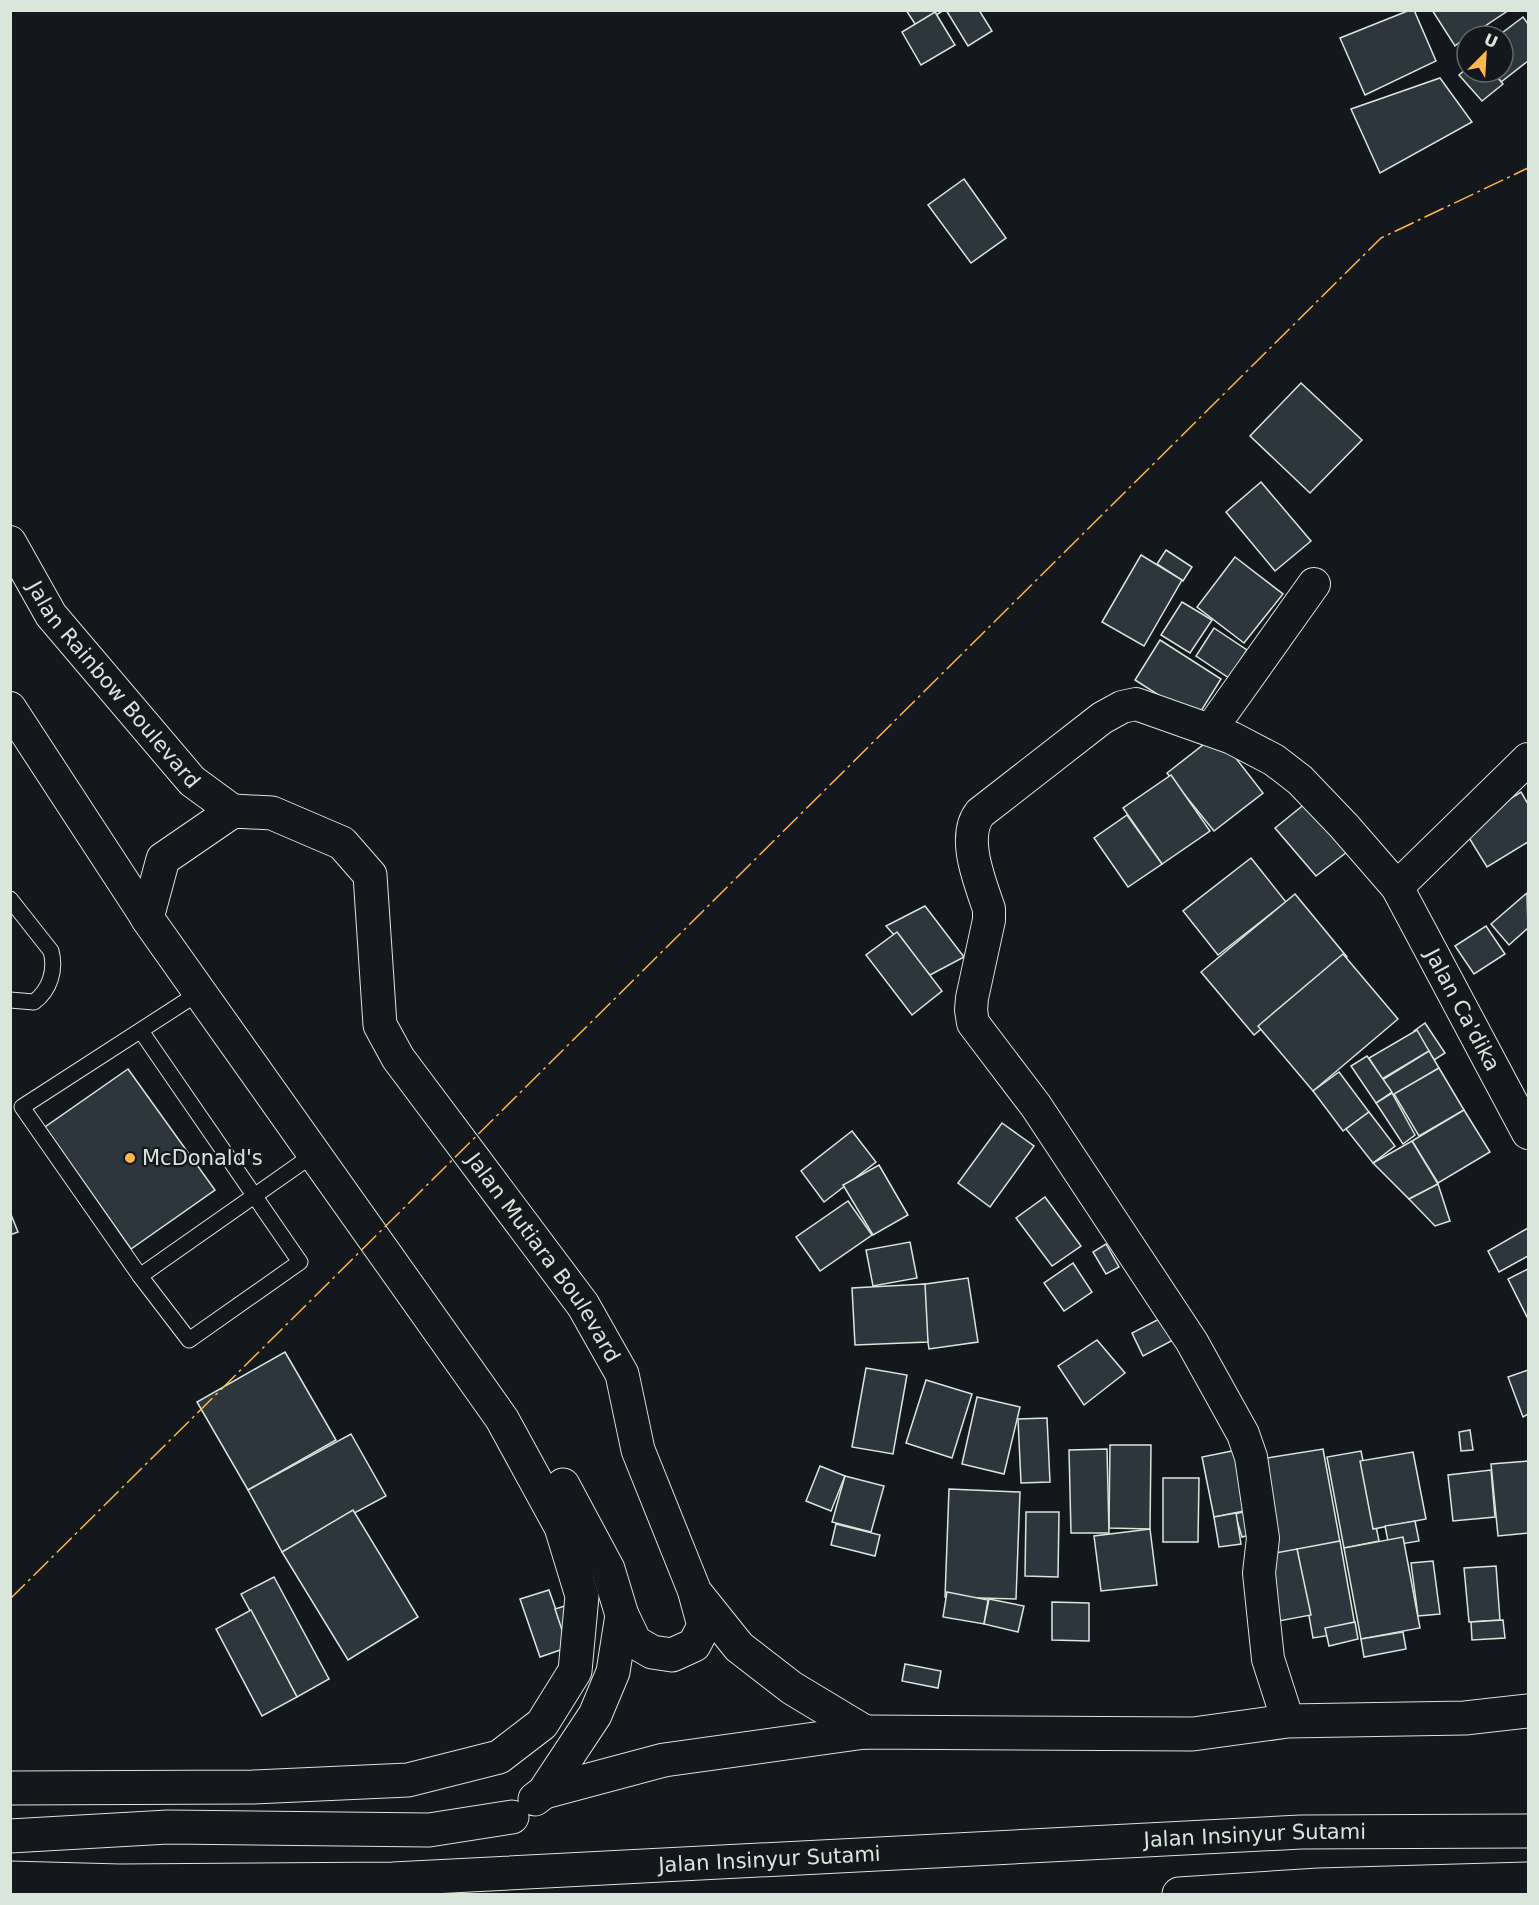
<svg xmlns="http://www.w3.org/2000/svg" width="1539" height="1905" font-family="'DejaVu Sans',sans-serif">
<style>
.building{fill:#2c363c;stroke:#d8e6dc;stroke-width:1.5}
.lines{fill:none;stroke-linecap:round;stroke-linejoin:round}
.lane-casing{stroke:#d8e6dc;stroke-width:17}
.street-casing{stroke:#d8e6dc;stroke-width:34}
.secondary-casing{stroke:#d8e6dc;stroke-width:35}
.highway-casing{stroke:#d8e6dc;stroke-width:35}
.lane{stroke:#14181c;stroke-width:15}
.street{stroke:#14181c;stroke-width:32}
.secondary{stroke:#14181c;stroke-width:33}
.highway{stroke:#14181c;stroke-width:33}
.power{stroke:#ffb74d;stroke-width:1.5;stroke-dasharray:21 4.5 3 4.5;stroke-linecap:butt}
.poi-dot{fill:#ffb74d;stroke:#14181c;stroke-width:2}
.labels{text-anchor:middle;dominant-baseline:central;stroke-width:4.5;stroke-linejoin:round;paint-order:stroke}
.street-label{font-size:21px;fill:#d8e6dc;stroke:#14181c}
.poi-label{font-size:21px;fill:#d8e6dc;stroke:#14181c;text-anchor:start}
</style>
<rect width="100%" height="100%" fill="#14181c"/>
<!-- building -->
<g class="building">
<polygon points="906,10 940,10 941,12 917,27"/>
<polygon points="946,10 979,10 992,31 968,46"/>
<polygon points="1410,10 1414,10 1436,61 1365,95 1340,38"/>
<polygon points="1432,10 1509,10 1470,36 1467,36 1455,46"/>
<polygon points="935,12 955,45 921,65 902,32"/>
<polygon points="1523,17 1528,24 1528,61 1501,82 1493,72 1503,72 1503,36 1498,36"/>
<polygon points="1467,68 1467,72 1493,72 1503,84 1482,101 1459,75"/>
<polygon points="1440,78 1472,122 1380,173 1351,109"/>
<polygon points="964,179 1006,238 971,263 928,205"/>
<polygon points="1301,383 1362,440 1310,493 1250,436"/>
<polygon points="1261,482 1311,541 1275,571 1226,512"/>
<polygon points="1166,550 1192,567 1183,581 1157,564"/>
<polygon points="1141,555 1182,580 1144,646 1102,622"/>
<polygon points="1235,557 1283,594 1244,643 1197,607"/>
<polygon points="1182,602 1212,620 1190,653 1161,635"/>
<polygon points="1214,628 1247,650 1229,678 1196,656"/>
<polygon points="1160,640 1221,679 1196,719 1135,680"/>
<polygon points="1217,734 1263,793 1214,831 1167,773"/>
<polygon points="1171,775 1210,831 1162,864 1123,808"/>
<polygon points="1521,792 1528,804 1528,842 1487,867 1463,828"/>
<polygon points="1306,803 1347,852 1316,876 1275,828"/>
<polygon points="1127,815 1162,864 1128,887 1094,838"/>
<polygon points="1251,858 1286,902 1218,955 1183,911"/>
<polygon points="1527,893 1528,928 1509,945 1491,924"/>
<polygon points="1295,894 1347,957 1254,1035 1201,972"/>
<polygon points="925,906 964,957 930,975 886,926"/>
<polygon points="1486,926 1505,954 1474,974 1455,946"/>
<polygon points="897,932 942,991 912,1015 866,955"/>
<polygon points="1343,954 1398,1019 1313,1091 1258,1026"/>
<polygon points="1425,1023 1445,1053 1434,1060 1414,1031"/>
<polygon points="1417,1030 1429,1051 1382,1079 1369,1058"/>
<polygon points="1429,1051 1439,1068 1392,1096 1382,1080"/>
<polygon points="1367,1056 1392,1092 1376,1103 1351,1066"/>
<polygon points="1439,1068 1464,1110 1419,1136 1394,1094"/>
<polygon points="128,1069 215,1190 131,1249 45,1127"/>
<polygon points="1339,1072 1369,1112 1343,1131 1313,1091"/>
<polygon points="1392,1093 1415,1135 1403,1144 1376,1103"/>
<polygon points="1464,1110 1490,1152 1438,1183 1412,1141"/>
<polygon points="1369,1112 1395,1146 1373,1163 1346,1129"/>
<polygon points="1002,1123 1034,1146 990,1207 958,1183"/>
<polygon points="852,1131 876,1162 824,1202 801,1171"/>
<polygon points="1412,1141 1438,1184 1409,1199 1373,1163"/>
<polygon points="879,1165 908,1215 873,1235 843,1185"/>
<polygon points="1438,1184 1450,1221 1435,1226 1409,1199"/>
<polygon points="1045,1197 1081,1246 1052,1266 1016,1218"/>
<polygon points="848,1201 872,1235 820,1271 796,1237"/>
<polygon points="10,1212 18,1232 10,1235"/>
<polygon points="1528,1228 1528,1256 1499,1272 1488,1251"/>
<polygon points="910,1242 917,1278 873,1286 866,1250"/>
<polygon points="1106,1244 1119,1267 1106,1274 1093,1252"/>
<polygon points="1073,1263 1092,1292 1064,1311 1044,1283"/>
<polygon points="1528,1269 1528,1319 1508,1279"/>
<polygon points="968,1278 978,1342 929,1349 919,1285"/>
<polygon points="925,1284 928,1342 855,1345 852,1288"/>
<polygon points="1165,1316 1177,1338 1143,1356 1132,1333"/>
<polygon points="1097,1340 1125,1373 1084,1405 1058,1366"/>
<polygon points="285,1352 336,1440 248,1490 197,1402"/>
<polygon points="866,1368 907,1375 893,1454 852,1447"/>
<polygon points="1528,1370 1528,1414 1523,1417 1508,1377"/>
<polygon points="926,1380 972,1394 952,1458 906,1443"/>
<polygon points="977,1397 1020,1407 1004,1474 962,1464"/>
<polygon points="1047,1418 1050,1482 1021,1483 1018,1419"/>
<polygon points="1470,1430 1473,1450 1461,1451 1459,1432"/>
<polygon points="351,1434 386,1496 282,1552 248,1490"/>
<polygon points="1110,1445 1151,1445 1150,1529 1109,1528"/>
<polygon points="1107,1449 1109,1533 1071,1533 1069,1450"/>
<polygon points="1242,1449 1254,1509 1214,1517 1202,1457"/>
<polygon points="1323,1449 1340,1542 1278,1553 1261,1459"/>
<polygon points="1361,1451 1379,1541 1344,1548 1327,1457"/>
<polygon points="1413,1452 1426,1519 1373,1529 1360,1461"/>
<polygon points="1528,1461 1528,1533 1498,1536 1491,1464"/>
<polygon points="820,1466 845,1476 831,1511 806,1501"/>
<polygon points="1491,1470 1495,1517 1453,1521 1448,1475"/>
<polygon points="845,1476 884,1486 871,1532 832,1522"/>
<polygon points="1163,1478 1199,1478 1198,1542 1163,1542"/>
<polygon points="949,1489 1020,1492 1016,1599 945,1597"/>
<polygon points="1254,1509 1261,1532 1242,1537 1235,1514"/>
<polygon points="353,1510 418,1617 348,1660 282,1552"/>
<polygon points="1026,1512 1059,1512 1058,1577 1025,1576"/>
<polygon points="1236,1513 1241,1544 1219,1547 1214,1517"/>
<polygon points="1415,1521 1419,1541 1389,1546 1385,1526"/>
<polygon points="836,1524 880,1535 875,1556 831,1545"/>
<polygon points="1150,1529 1157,1585 1101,1591 1094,1536"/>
<polygon points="1403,1537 1420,1628 1361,1639 1344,1548"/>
<polygon points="1340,1541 1356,1631 1313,1638 1297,1549"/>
<polygon points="1297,1549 1311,1615 1279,1621 1265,1555"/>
<polygon points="1433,1561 1440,1614 1418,1616 1411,1563"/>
<polygon points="1496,1566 1500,1620 1469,1622 1464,1568"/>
<polygon points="274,1577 329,1679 297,1697 241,1594"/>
<polygon points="549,1590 569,1647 540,1657 520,1599"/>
<polygon points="947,1592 988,1600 984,1624 943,1617"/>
<polygon points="989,1599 1024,1606 1018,1632 984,1624"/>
<polygon points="1052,1602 1089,1603 1089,1641 1052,1640"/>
<polygon points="568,1605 564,1636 555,1609"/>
<polygon points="251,1610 297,1697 262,1716 216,1629"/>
<polygon points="1503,1620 1505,1638 1472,1640 1471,1622"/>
<polygon points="1355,1622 1358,1639 1329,1646 1325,1628"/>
<polygon points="1403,1632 1406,1649 1364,1657 1361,1639"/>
<polygon points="905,1664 941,1671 938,1688 902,1681"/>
</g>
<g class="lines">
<!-- lane casing -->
<g class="lane-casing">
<g id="lane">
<path d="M10 899 51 951C56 970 50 990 34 1002L10 1000"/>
<polyline points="141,1031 300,1262 189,1340 140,1276 314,1154"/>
<polyline points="140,1276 22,1107 200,992"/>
</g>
</g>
<!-- street casing -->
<g class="street-casing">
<g id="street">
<path id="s1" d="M10 542 51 615 192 781 233 811"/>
<polyline points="10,708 147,918"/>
<polyline points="1211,729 1314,584"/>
<polyline points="1397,887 1528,759"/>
<path id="s2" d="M1288 1721 1268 1659 1259 1573 1263 1538 1251 1457 1243 1434 1192 1342 1036 1106 973 1023 971 1010 972 998 989 920V909C980 882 961 837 980 813L1102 718 1122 707 1136 704 1232 738 1274 760 1300 780 1344 826 1397 887 1528 1133"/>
</g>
</g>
<!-- secondary casing -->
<g class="secondary-casing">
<g id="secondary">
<polyline points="563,1485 608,1569 622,1615 635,1642 652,1652 672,1655 694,1645 704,1626 695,1593"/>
<path id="s3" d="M10 1788 253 1787 408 1780 499 1757 542 1724 575 1671 582 1596 561 1527 502 1419 147 918 163 859 233 811 272 813 342 843 370 875 380 1025 398 1058 583 1305 622 1374 638 1450 695 1592 739 1647 792 1688 865 1732"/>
<polyline points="544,1792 664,1760 865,1732 1193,1734 1288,1721 1465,1718 1528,1711"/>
<polyline points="535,1799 544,1792 595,1715 613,1672 622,1615"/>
</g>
</g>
<!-- highway casing -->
<g class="highway-casing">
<g id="highway">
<polyline points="10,1836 168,1827 429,1830 512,1817"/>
<path id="s4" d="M10 1878 120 1881 393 1879 1301 1832 1528 1831"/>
<polyline points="1179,1894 1319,1885 1528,1879"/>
</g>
</g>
<!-- lane -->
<use href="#lane" class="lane"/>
<!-- street -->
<use href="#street" class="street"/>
<!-- secondary -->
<use href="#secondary" class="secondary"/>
<!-- highway -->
<use href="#highway" class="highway"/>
<!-- power -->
<polyline class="power" points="10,1599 1381,238 1528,168"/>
</g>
<!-- markers -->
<circle class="poi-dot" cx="130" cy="1158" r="6"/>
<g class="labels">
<!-- street labels -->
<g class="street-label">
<text stroke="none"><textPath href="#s1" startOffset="177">Jalan Rainbow Boulevard</textPath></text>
<text stroke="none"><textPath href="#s2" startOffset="1659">Jalan Ca'dika</textPath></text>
<text stroke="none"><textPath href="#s3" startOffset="2232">Jalan Mutiara Boulevard</textPath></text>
<text stroke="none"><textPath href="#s4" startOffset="1246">Jalan Insinyur Sutami</textPath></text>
<text stroke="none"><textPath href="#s4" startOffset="760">Jalan Insinyur Sutami</textPath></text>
</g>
<!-- poi labels -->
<g class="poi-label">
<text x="142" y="1158">McDonald's</text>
</g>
</g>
<!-- border -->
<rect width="1539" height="1905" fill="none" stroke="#d8e6dc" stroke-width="24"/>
<!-- north arrow -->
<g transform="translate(1485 54) rotate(24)"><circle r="28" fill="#14181c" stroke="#626a69" stroke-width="1.5"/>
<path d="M0-4.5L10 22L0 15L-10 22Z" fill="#ffb74d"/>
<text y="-9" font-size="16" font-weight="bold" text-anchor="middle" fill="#d8e6dc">U</text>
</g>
</svg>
